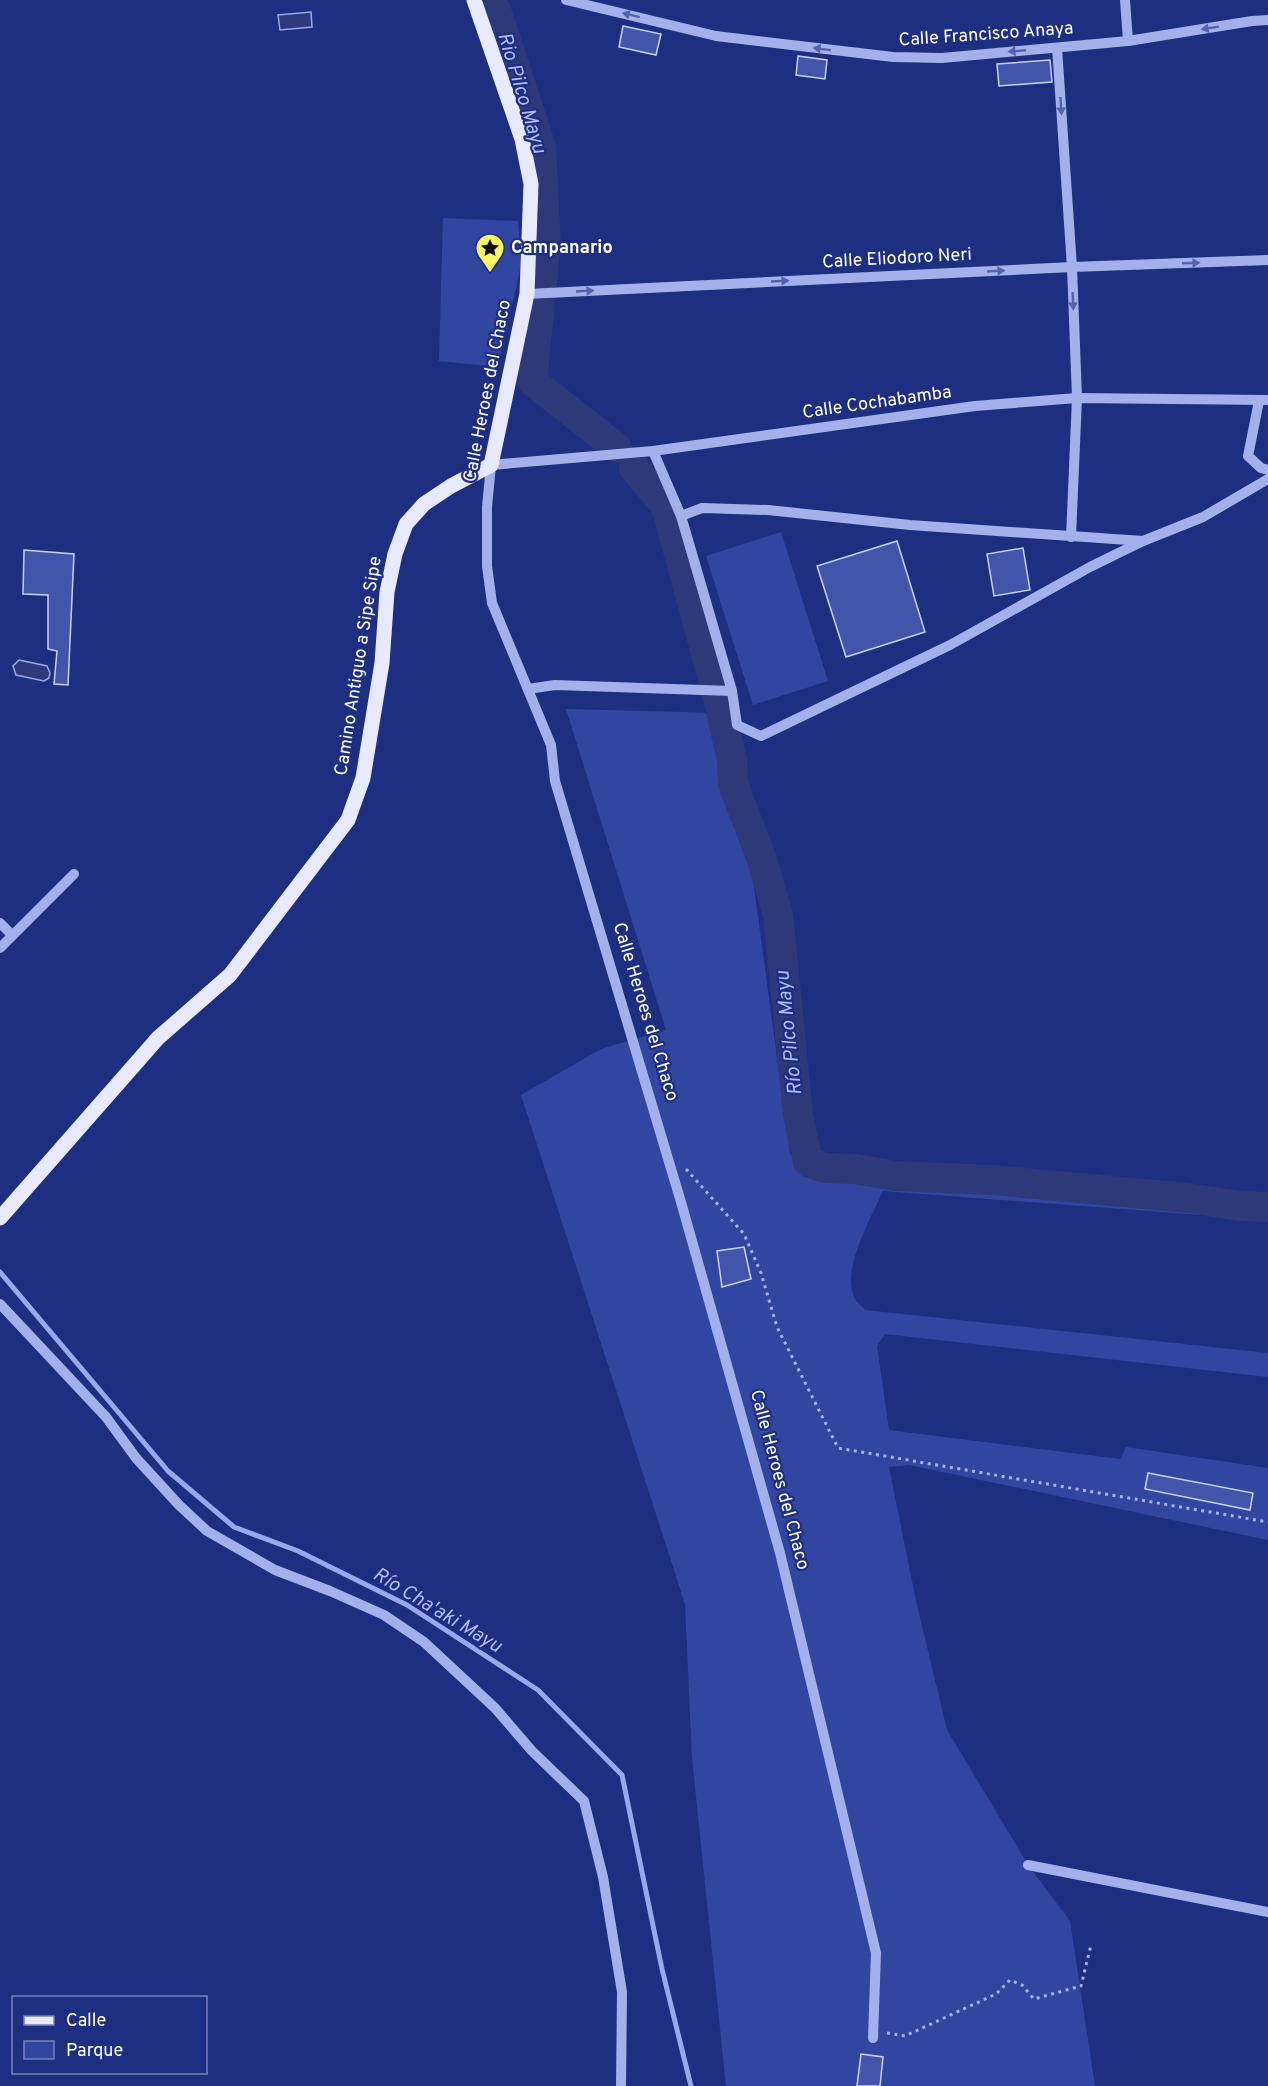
<svg xmlns="http://www.w3.org/2000/svg" width="1268" height="2086" font-family="Overpass,sans-serif">
<style>
.green{fill:#3146a1}
.water{fill:#2d3978;stroke:#97a8eb;stroke-width:1.5}
.lines{fill:none;stroke-linecap:round;stroke-linejoin:round}
.stream{stroke:#97a8eb;stroke-width:5}
.river{stroke:#2d3978;stroke-width:30}
.building{fill:#4255aa;stroke:#c8d1f7;stroke-width:1.5}
.path{stroke:#a3b0e9;stroke-width:3;stroke-dasharray:3 4.5;stroke-linecap:butt}
.minor{stroke:#a3b0e9;stroke-width:10}
.major{stroke:#e7eafe;stroke-width:15}
.oneway{fill:#5363ab}
.labels{text-anchor:middle;dominant-baseline:central;stroke-width:4.5;stroke-linejoin:round;paint-order:stroke}
.street-label{font-size:18px;fill:#fff;stroke:#1e2f82}
.poi-label{font-size:18px;font-weight:bold;fill:#fff;stroke:#1e2f82;text-anchor:start}
.water-label{font-size:20px;font-style:italic;fill:#afbbf1;stroke:#1e2f82}
</style>
<rect width="100%" height="100%" fill="#1e2f82"/>
<!-- green -->
<g class="green">
<polygon points="443,218 518,221 521,265 498,367 439,361"/>
<polygon points="781,532 828,681 753,705 706,556"/>
<path d="M566 709 721 713 754 887 790 1154 801 1164 855 1169 896 1176 993 1180 1188 1198 1240 1206 1268 1207V1220L883 1191C871 1218 840 1271 855 1299 857 1303 863 1307 865 1310L1268 1353V1377L885 1334 877 1346 889 1430 1120 1459 1126 1447 1268 1468V1540L909 1465 889 1467 916 1601 947 1730 1028 1865 1070 1921 1095 2086H726L692 1758 685 1604 521 1095 601 1049 666 1030Z"/>
</g>
<!-- water -->
<g class="water">
<polygon points="311,12 312,27 280,30 278,15"/>
<polygon points="19,660 47,666 50,673 49,678 44,681 16,675 13,666"/>
</g>
<g class="lines">
<!-- stream -->
<polyline class="stream" points="0,1272 168,1471 234,1527 298,1551 407,1605 538,1690 622,1775 662,1969 691,2086"/>
<!-- river -->
<g class="river">
<polyline points="496,10 541,147 546,243 542,284"/>
<polyline points="540,303 532,381 617,448"/>
<polyline points="634,468 666,506 716,690 732,760 733,784 762,860 778,915 798,1114 808,1162 825,1168 855,1169 896,1176 993,1180 1188,1198 1240,1206 1268,1207"/>
</g>
</g>
<!-- building -->
<g class="building">
<polygon points="623,26 661,34 656,55 619,47"/>
<polygon points="798,56 827,60 825,79 796,75"/>
<polygon points="1050,60 1052,82 999,86 997,64"/>
<polygon points="897,541 925,632 846,657 817,566"/>
<polygon points="1023,548 1030,590 994,596 987,554"/>
<polygon points="24,550 74,554 68,685 54,684 57,651 48,649 48,595 23,594"/>
<polygon points="744,1247 751,1279 722,1287 717,1251"/>
<polygon points="1148,1473 1253,1493 1250,1510 1145,1489"/>
<polygon points="861,2054 883,2057 880,2086 857,2086"/>
</g>
<g class="lines">
<!-- path -->
<g class="path">
<polyline points="686,1169 744,1234 761,1273 777,1327 838,1448 1268,1522"/>
<polyline points="887,2033 905,2036 996,1994 1010,1980 1022,1985 1034,1999 1081,1986 1091,1945"/>
</g>
<!-- minor -->
<g class="minor">
<polyline points="566,0 716,36 893,57 942,58 1128,41 1252,21 1268,20"/>
<polyline points="1125,0 1128,41"/>
<polyline points="1057,48 1072,267 1077,398 1071,537"/>
<polyline points="527,294 1072,267 1268,260"/>
<polyline points="1259,401 1248,456 1261,468 1268,470"/>
<polyline points="653,451 681,516 732,691 737,725 761,736 950,645 1090,567 1143,541"/>
<polyline points="681,516 702,508 768,510 910,525 1143,541 1203,517 1268,479"/>
<polyline points="528,689 555,685 732,691"/>
<polyline points="0,923 12,935"/>
<polyline points="0,948 74,874"/>
<polyline points="0,1304 106,1417 136,1458 179,1505 207,1531 275,1570 330,1591 384,1615 424,1642 495,1708 532,1751 584,1801 603,1877 622,1992 621,2086"/>
<polyline points="1028,1865 1268,1912"/>
<polyline points="873,2038 876,1953 780,1553 681,1202 555,781 551,745 492,603 487,566 487,507 491,465 653,451 975,406 1077,398 1268,400"/>
</g>
<!-- major -->
<polyline class="major" points="0,1218 158,1038 230,975 348,820 363,778 382,663 387,592 395,554 406,524 424,504 451,486 491,465 527,294 531,184 522,139 474,0"/>
</g>
<!-- one-way arrows -->
<defs><path id="oneway-solid" d="M-6-.8H1V-3.2L6.5 0L1 3.2V.8H-6Z" transform="scale(1.5)"/></defs>
<g class="oneway">
<use href="#oneway-solid" transform="translate(631 15) rotate(-166)"/>
<use href="#oneway-solid" transform="translate(1210 28) rotate(171)"/>
<use href="#oneway-solid" transform="translate(822 49) rotate(-173)"/>
<use href="#oneway-solid" transform="translate(1017 51) rotate(175)"/>
<use href="#oneway-solid" transform="translate(1061 106) rotate(86)"/>
<use href="#oneway-solid" transform="translate(1191 263) rotate(-2)"/>
<use href="#oneway-solid" transform="translate(996 271) rotate(-3)"/>
<use href="#oneway-solid" transform="translate(780 281) rotate(-3)"/>
<use href="#oneway-solid" transform="translate(585 291) rotate(-3)"/>
<use href="#oneway-solid" transform="translate(1073 301) rotate(88)"/>
</g>
<!-- icons -->
<defs>
<g id="sight-pin" transform="scale(1.5)"><path d="M0 17L-7.5 6A9.5 9.5 0 1 1 7.5 6Z" fill="#f9f562" stroke="#1e2f82"/><path d="M0-6L1.8-2.2L6-1.7L2.9 1.2L3.7 5.4L0 3.3L-3.7 5.4L-2.9 1.2L-6-1.7L-1.8-2.2Z" fill="#111"/></g>
</defs>
<g fill-rule="evenodd">
<use href="#sight-pin" x="490" y="248"/>
</g>
<g class="labels">
<!-- street labels -->
<g class="street-label">
<text transform="translate(986 35) rotate(-4)">Calle Francisco Anaya</text>
<text transform="translate(897 259) rotate(-3)">Calle Eliodoro Neri</text>
<text transform="translate(488 391) rotate(-79)">Calle Heroes del Chaco</text>
<text transform="translate(877 403) rotate(-8)">Calle Cochabamba</text>
<text transform="translate(359 666) rotate(-81)">Camino Antiguo a Sipe Sipe</text>
<text transform="translate(645 1012) rotate(73)">Calle Heroes del Chaco</text>
<text transform="translate(779 1480) rotate(75)">Calle Heroes del Chaco</text>
</g>
<!-- poi labels -->
<g class="poi-label">
<text x="511" y="248">Campanario</text>
</g>
<!-- water labels -->
<g class="water-label">
<text transform="translate(521 93) rotate(73)">Rio Pilco Mayu</text>
<text transform="translate(790 1033) rotate(-96)">Río Pilco Mayu</text>
<text transform="translate(437 1611) rotate(31)">Río Cha'aki Mayu</text>
</g>
</g>
<!-- legend -->
<rect x="12" y="1996" width="195" height="78" fill="#1e2f82" stroke="#7882b4" stroke-width="1.5"/>
<rect x="24" y="2016" width="30" height="9" fill="#e7eafe" stroke="#7882b4" stroke-width="1.5"/>
<text x="66" y="2026" font-size="18" fill="#ffffff">Calle</text>
<rect x="24" y="2041" width="30" height="18" fill="#3146a1" stroke="#7882b4" stroke-width="1.5"/>
<text x="66" y="2056" font-size="18" fill="#ffffff">Parque</text>
</svg>
